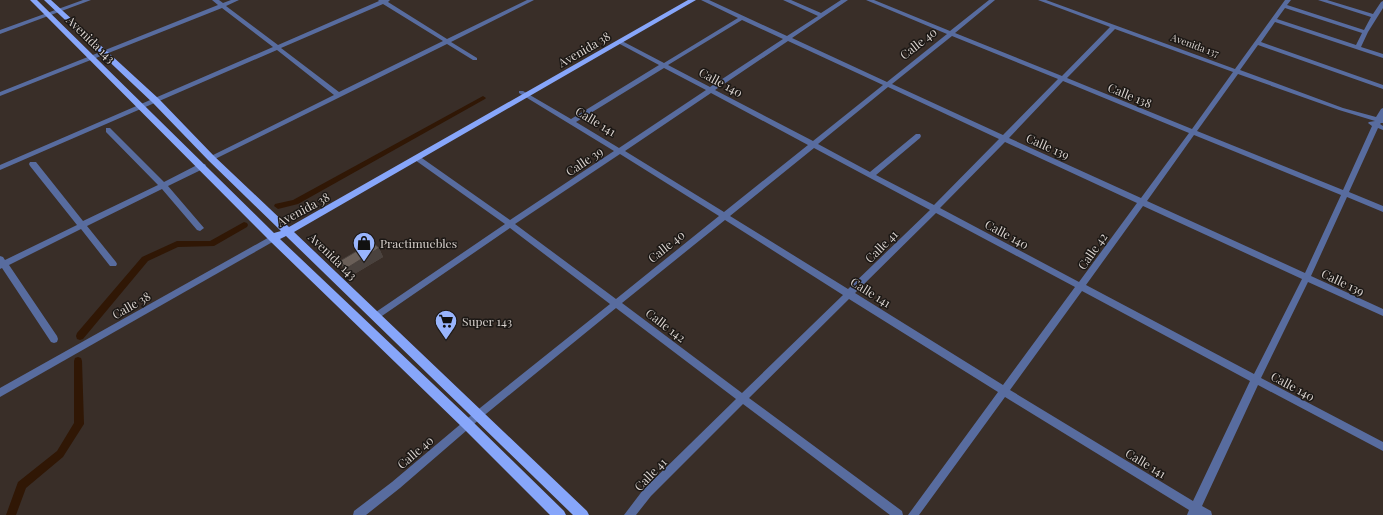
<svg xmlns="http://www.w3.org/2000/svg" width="1383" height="515" font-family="'Playfair Display',serif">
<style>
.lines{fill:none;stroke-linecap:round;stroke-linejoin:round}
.canal{fill:#301705;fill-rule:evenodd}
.minor{fill:#586c9f;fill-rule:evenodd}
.major{fill:#87a6fa;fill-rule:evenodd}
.wall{fill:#5b524c}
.shaded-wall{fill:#4a423e}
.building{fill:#6a5f58;stroke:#4a423e}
.labels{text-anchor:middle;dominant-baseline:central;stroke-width:3;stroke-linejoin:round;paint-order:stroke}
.far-street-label{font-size:10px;fill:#d8d1cd;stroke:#1c1815}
.street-label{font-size:12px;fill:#d8d1cd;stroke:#1c1815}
.poi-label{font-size:12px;fill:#d8d1cd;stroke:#1c1815;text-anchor:start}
</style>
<rect width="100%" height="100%" fill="#392e28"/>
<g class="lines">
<!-- canal -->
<g class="canal">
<polygon points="483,96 486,98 485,99 298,204 278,209 274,206 275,204 293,200"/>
<polygon points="244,222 247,223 248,225 247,227 214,246 178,247 148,261 83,339 80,340 77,339 76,336 77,333 142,257 177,241 210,241"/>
<polygon points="78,357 81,358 82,361 84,424 63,457 26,488 16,515 6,515 18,482 57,451 74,423 74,361 75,358"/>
</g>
<!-- minor -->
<g class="minor">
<polygon points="83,0 91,0 0,34 0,30"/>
<path d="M212 0H219L223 3 231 0H239L226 6 278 45 379 1 378 0H390L388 2 447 39 527 0H534L451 42 477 58V60H473L447 44 213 160H209L207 158 334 95 277 50 0 170V165L273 47 222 8 0 96V92L218 5ZM383 4 443 41 339 92 281 48Z"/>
<path d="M701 0H709L787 36 818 16 783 0H791L821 13 841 0H848L792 38 887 82 947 34 866 0H874L950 31 989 0H995L955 33 1062 76 1110 27 1038 0H1046L1235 69 1285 0H1291L1287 5 1364 30 1371 17 1318 0H1327L1373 14 1381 2 1383 1V8L1368 32 1361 47 1383 54V58L1275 22 1261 42 1383 85V89L1258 45 1240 70 1343 108 1376 117 1381 109 1383 108V123H1381L1380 124 1383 126V130L1378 128 1349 192 1383 206V212L1347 197 1311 276 1383 309V316L1308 282 1261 378 1383 442V451L1258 385 1202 506 1211 511 1212 515H1187L1189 510 1005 397 919 515H908L998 392 849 299 749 398 902 511 903 515H890L743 404 651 496 636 515H624L643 490 736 399 616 308 481 418 400 488 366 515H353L354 511 392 482 475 412 610 304 510 228 379 318H373L372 316 373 314 505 224 415 160 413 158 415 156H419L510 220 614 151 519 93V91H523L571 119 659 65 618 43V41H622L664 63 738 18ZM1285 8 1362 33 1356 45 1277 19ZM742 20 783 39 710 87 668 65ZM1115 29 1233 72 1192 129 1067 78ZM952 36 1058 79 1003 135 892 84ZM788 41 883 85 813 141 715 90ZM664 68 706 90 619 148 576 122ZM1238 74 1339 110 1375 121 1369 122 1368 123 1372 126 1343 190 1197 131ZM1063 81 1189 133 1141 198 1009 138ZM888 87 999 139 934 205 876 175 920 138 921 136 920 134H916L870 172 818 144ZM711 93 808 145 724 212 625 151ZM1194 135 1341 195 1305 273 1147 201ZM1005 142 1137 203 1079 282 940 208ZM814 148 930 210 848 289 730 216ZM620 154 719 216 616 299 515 224ZM1143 206 1302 279 1254 374 1086 285ZM936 213 1075 287 1003 385 855 293ZM725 220 843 295 742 393 622 303ZM1082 291 1250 381 1193 501 1010 390Z"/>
<polygon points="106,128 110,128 164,182 199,164 205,164 206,166 205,168 168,186 204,228 200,231 197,230 162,189 87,226 116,262 117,264 116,266 110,266 81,229 9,265 57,336 58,339 57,342 54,343 51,342 2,268 0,269 0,256 3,257 5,260 77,225 30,166 29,164 30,162 36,162 83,221 158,185 106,132"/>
<polygon points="273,235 277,238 276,240 0,397 0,388"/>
</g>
<!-- major -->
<polygon class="major" points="30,0 37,0 274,233 281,231 208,160 153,103 44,0 51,0 159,99 214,156 289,227 688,0 696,0 294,232 587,511 589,515 573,515 286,236 280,239 471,420 564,511 566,515 550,515 463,428 270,241"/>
</g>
<!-- wall -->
<polygon class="wall" points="379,248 383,257 351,276 344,270 340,261"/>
<!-- shaded-wall -->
<polygon class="shaded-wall" points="379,248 383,257 351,276 347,268"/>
<!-- building -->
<polygon class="building" points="372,242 379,248 347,268 340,261"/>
<!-- icons -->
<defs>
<g id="shop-pin" transform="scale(1.15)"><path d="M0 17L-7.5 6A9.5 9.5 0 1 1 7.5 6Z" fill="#99b5fd" stroke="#1c1815"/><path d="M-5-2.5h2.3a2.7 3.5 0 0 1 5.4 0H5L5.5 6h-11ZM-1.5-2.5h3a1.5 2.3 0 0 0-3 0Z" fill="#111"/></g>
<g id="supermarket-pin" transform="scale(1.15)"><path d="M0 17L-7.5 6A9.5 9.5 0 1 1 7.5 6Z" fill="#99b5fd" stroke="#1c1815"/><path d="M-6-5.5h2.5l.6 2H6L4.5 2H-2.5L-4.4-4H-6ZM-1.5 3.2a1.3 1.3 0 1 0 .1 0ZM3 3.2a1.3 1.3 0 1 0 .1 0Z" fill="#111"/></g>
</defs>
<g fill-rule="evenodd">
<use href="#shop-pin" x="364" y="243"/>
<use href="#supermarket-pin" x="446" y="321"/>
</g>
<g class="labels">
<!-- far-street labels -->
<g class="far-street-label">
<text transform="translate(1195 45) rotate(20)">Avenida 137</text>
</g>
<!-- street labels -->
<g class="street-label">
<text transform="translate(91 39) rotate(44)">Avenida 143</text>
<text transform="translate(918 43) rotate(-38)">Calle 40</text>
<text transform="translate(584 49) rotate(-30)">Avenida 38</text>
<text transform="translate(721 82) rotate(28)">Calle 140</text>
<text transform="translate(1130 95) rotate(22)">Calle 138</text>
<text transform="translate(596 121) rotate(31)">Calle 141</text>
<text transform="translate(1048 146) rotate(24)">Calle 139</text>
<text transform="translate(584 161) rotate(-34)">Calle 39</text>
<text transform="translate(303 209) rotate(-28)">Avenida 38</text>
<text transform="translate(1007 234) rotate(28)">Calle 140</text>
<text transform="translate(666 246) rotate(-39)">Calle 40</text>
<text transform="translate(881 246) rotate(-45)">Calle 41</text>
<text transform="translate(1092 251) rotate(-55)">Calle 42</text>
<text transform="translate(333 256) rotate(44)">Avenida 143</text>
<text transform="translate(1343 282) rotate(25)">Calle 139</text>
<text transform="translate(871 292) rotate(32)">Calle 141</text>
<text transform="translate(131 305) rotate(-30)">Calle 38</text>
<text transform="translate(666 325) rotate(37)">Calle 142</text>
<text transform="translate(1293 386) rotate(28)">Calle 140</text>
<text transform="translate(415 452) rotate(-41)">Calle 40</text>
<text transform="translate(1146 463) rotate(31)">Calle 141</text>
<text transform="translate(650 474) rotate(-46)">Calle 41</text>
</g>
<!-- poi labels -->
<g class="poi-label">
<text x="380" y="243">Practimuebles</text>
<text x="462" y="321">Super 143</text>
</g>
</g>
</svg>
